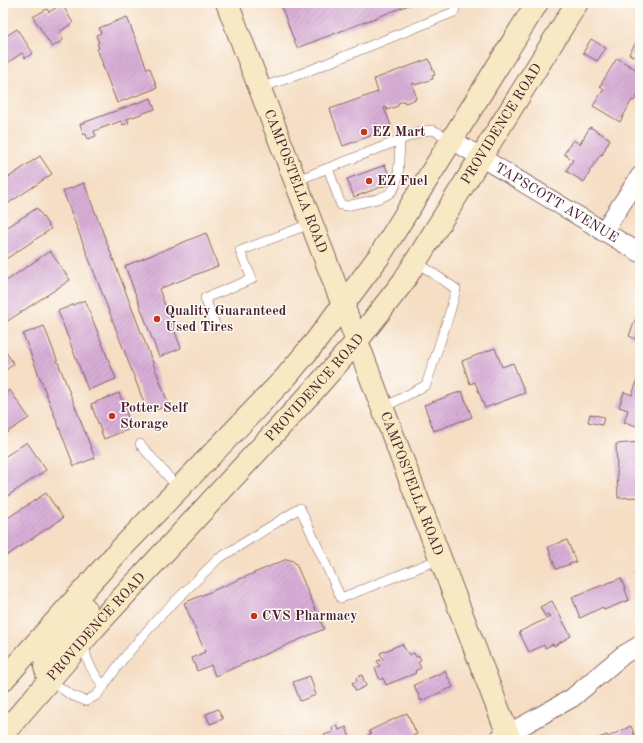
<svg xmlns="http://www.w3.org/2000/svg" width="643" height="743" font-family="'Old Standard TT',serif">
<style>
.building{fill:url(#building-hatch)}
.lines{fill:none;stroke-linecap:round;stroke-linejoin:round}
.service-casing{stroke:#866261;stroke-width:10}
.minor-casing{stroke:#866261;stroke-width:20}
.secondary-casing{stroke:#866261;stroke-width:24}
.service{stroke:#fff;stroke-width:9}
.minor{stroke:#fff;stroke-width:18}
.secondary{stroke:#f6e9c3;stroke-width:22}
.poi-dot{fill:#c8321e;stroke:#fdfcf7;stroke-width:1.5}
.labels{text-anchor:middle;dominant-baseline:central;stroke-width:3;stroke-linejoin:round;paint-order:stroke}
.street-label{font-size:14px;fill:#4a1f2b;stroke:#fdfcf7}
.poi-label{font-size:14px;font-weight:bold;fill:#4a1f2b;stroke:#fdfcf7;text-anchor:start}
</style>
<defs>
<pattern id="building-hatch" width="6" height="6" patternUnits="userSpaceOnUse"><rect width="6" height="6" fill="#d8aed7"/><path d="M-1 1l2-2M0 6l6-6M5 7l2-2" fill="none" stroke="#bb95b9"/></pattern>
</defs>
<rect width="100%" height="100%" fill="#fdfcf7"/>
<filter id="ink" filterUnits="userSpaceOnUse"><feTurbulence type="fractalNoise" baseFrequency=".025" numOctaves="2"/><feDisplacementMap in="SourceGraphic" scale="8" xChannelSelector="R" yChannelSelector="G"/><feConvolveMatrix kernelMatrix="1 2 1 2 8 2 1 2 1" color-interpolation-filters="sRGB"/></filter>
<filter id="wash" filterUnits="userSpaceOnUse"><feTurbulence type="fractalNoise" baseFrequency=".012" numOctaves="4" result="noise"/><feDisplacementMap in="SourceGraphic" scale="16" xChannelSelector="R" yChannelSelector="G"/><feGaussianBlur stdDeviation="0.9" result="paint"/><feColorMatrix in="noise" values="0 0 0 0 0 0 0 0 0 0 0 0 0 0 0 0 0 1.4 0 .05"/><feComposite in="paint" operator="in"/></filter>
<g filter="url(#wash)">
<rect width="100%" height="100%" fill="#f5dec4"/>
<g id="blocks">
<!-- building -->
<g class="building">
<polygon points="280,3 414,3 297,48"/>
<polygon points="62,4 73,23 59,32 63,40 52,47 33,17 47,9 49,12"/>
<polygon points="127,17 147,69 150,68 157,88 117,103 102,64 103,64 97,49 99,48 97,44 99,43 96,35 101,33 99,28"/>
<polygon points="17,29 33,53 25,58 22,53 4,65 3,38"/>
<polygon points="640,36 640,60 629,54"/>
<polygon points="591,39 606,48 597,61 583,53"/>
<polygon points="617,58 640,72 640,92 634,101 632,100 620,122 593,106 604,89 600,86"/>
<polygon points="429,59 435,75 432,76 433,79 415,85 414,83 412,84 416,96 415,97 416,99 405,103 404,101 398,103 398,106 387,110 386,107 384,108 392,128 343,146 330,109 378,92 374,79"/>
<polygon points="151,98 155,109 127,119 129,123 123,125 121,121 94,131 96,136 88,139 86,134 84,135 80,124"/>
<polygon points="590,127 610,139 602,155 601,154 589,171 590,172 584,182 566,171 573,160 564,154 573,140 580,144"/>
<polygon points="40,156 52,174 3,207 3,181"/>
<polygon points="385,165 392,183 354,197 347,179"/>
<polygon points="84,183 169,405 148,413 63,191"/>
<polygon points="37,208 51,229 3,261 3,230"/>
<polygon points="206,233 218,266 159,289 181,348 159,357 125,266"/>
<polygon points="50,251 70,280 3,324 3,283"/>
<polygon points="85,300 116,379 88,390 58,311"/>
<polygon points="640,308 640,341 629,336"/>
<polygon points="44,326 95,458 74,466 23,334"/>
<polygon points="3,348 14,364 3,372"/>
<polygon points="495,348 502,367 513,363 525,393 485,408 475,382 470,384 462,361"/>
<polygon points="640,373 640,427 624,422 628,410 619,407 624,392 632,395"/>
<polygon points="10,390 29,418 3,435 3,395"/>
<polygon points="462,391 472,417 434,431 424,405"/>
<polygon points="119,393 132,428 104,439 91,404"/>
<polygon points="590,414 604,417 602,425 588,422"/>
<polygon points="27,442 46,470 3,499 3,458"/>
<polygon points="640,442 640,497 618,498 616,444"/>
<polygon points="46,493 63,518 3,558 3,521"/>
<polygon points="567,540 576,562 556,569 548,547"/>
<polygon points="287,559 293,561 296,564 324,629 215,676 211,665 197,671 192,658 205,652 184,603"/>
<polygon points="640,568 640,579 634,574"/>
<polygon points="621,578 629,600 604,610 603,607 580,618 572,597"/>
<polygon points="552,601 571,636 554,646 553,644 545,648 544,645 529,652 519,632 550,617 548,614 545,616 540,607"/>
<polygon points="402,644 409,655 414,653 416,657 419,656 421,660 418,662 421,668 415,671 416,673 386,685 383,678 380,680 375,668 380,666 377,661 383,659 380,653"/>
<polygon points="445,671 453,687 421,701 414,685"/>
<polygon points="362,675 366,686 356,691 352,683 357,681 356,678"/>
<polygon points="310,676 316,695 300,701 293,682"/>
<polygon points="218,709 223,719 210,724 206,714"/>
<polygon points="407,713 417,734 404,740 361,740 360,739 371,734 369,731"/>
<polygon points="337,725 339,730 346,727 350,738 352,737 353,740 326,740 324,735 333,732 332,727"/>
<polygon points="631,726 636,740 593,740 607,735 608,737"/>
</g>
</g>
</g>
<g filter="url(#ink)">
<use href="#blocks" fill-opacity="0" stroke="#866261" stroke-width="1"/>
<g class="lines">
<!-- service casing -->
<g class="service-casing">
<g id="service">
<polyline points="260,88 303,73 454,12 456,3"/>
<path d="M328 168 341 205 346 206C402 194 397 197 400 141"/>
<polyline points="295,181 423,131 433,130 452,140"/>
<polyline points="216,327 205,298 252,279 240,251 312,223"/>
<polyline points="383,408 426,385 450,312 456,289 415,261"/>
<polyline points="140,444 179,489"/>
<path d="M85 644C85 662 94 673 104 687"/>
<polyline points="49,680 71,695 86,701 97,695 123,659 159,617 218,559 300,508 341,598 440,559"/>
</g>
</g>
<!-- minor casing -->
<g class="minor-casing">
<g id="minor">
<path id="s1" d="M452 140 640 253"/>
<polyline points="603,232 640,176"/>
<polyline points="497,740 572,698 623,655 640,645"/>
</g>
</g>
<!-- secondary casing -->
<g class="secondary-casing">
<g id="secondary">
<path id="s2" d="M227 3 510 740"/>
<polyline points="49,679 45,667 46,659 85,608"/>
<polyline points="3,680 116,554 286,377 316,341 380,255 537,3"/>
<path id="s3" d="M3 734 95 627 313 391 357 341 403 282 577 3"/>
</g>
</g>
<!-- service -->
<use href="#service" class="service"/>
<!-- minor -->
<use href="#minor" class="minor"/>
<!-- secondary -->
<use href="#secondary" class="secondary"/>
</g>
</g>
<!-- markers -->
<g class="poi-dot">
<circle cx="364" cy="132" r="4"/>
<circle cx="369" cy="181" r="4"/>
<circle cx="157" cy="319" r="4"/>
<circle cx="112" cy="416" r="4"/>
<circle cx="254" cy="616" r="4"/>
</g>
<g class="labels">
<!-- street labels -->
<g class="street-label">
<text stroke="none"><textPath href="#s3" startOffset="790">PROVIDENCE ROAD</textPath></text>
<text stroke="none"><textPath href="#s2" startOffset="191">CAMPOSTELLA ROAD</textPath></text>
<text stroke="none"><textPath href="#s1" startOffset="122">TAPSCOTT AVENUE</textPath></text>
<text stroke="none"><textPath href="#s3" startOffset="466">PROVIDENCE ROAD</textPath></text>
<text stroke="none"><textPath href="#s2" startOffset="515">CAMPOSTELLA ROAD</textPath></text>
<text stroke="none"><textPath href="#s3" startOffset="142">PROVIDENCE ROAD</textPath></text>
</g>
<!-- poi labels -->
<g class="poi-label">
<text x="372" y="132">EZ Mart</text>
<text x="377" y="181">EZ Fuel</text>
<text x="165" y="311">Quality Guaranteed<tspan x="165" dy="16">Used Tires</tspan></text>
<text x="120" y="408">Potter Self<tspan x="120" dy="16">Storage</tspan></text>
<text x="262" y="616">CVS Pharmacy</text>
</g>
</g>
<!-- margin -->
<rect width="643" height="743" fill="none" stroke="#fdfcf7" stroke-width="16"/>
</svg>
